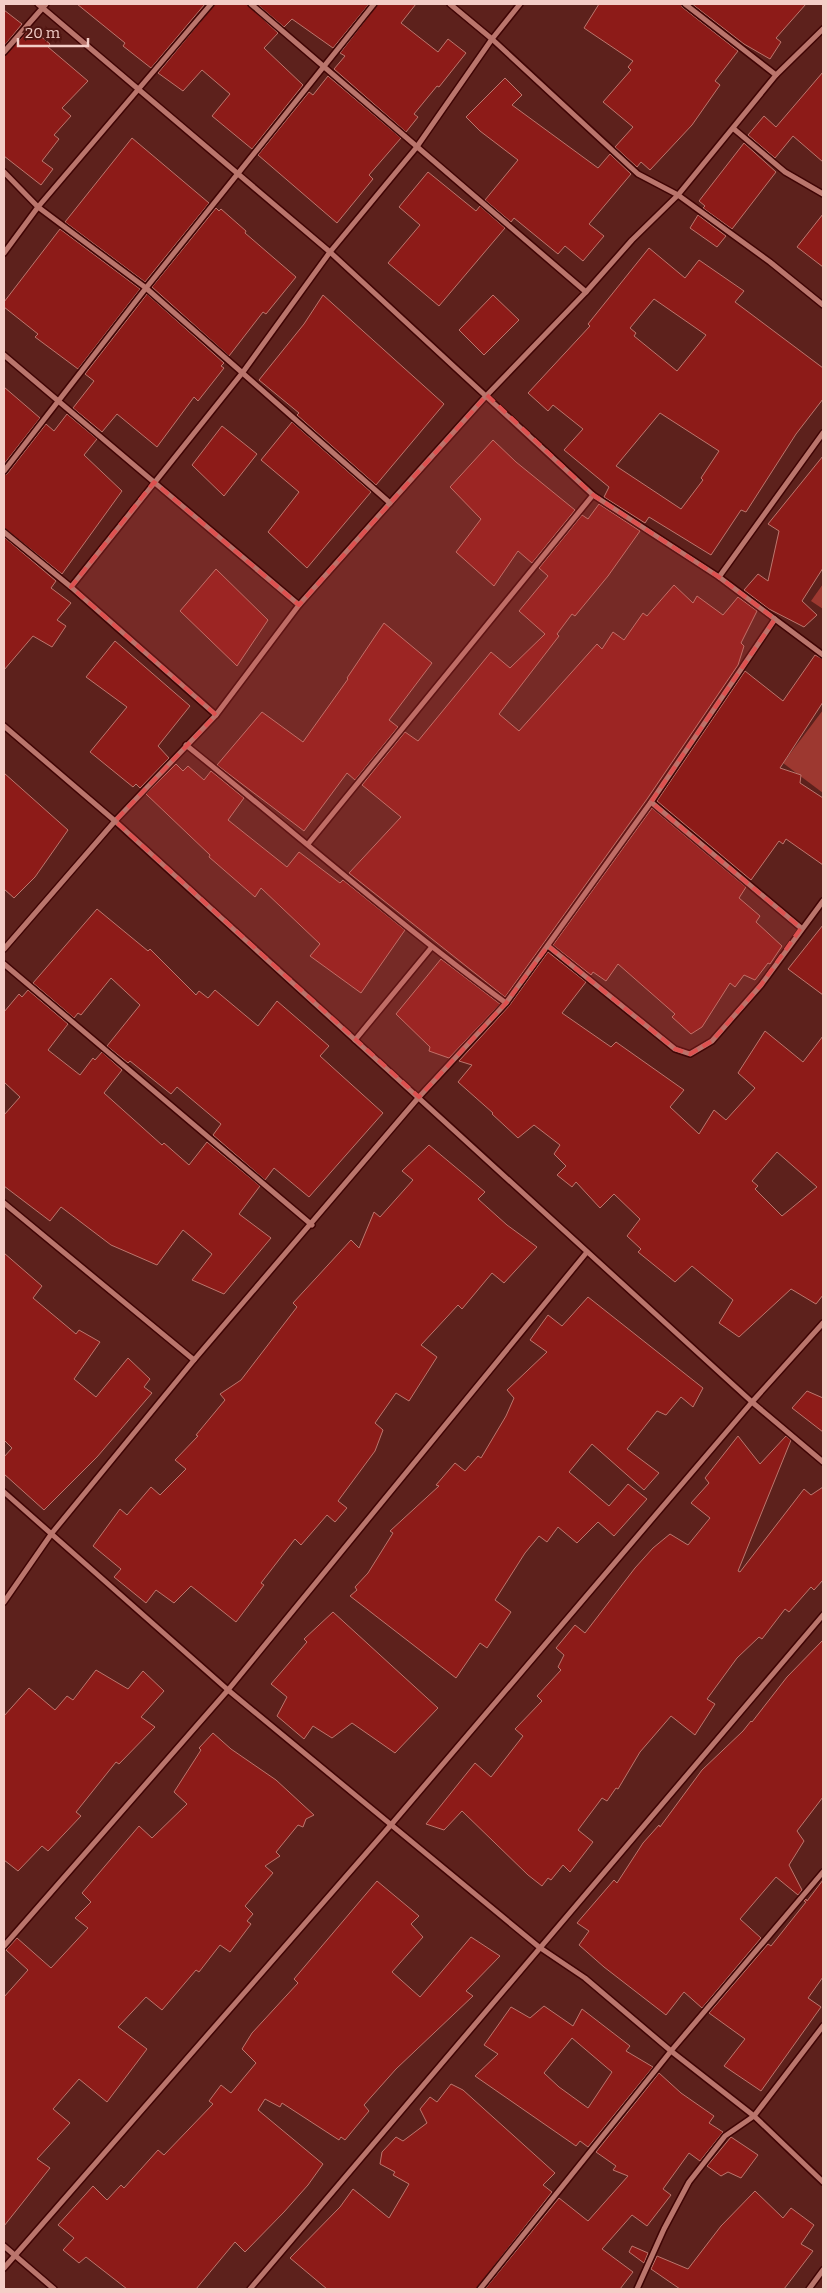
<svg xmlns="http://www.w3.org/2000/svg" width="827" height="2293" font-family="Bitter,serif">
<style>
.green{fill:#9d3830}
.building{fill:#8d1b18;stroke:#bc766d;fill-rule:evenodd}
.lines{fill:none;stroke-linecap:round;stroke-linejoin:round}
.street-casing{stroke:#3f0404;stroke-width:8}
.street{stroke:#ba756c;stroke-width:5}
.marked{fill:#de5150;fill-opacity:0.2;stroke:#de5150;stroke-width:4;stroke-dasharray:10 6;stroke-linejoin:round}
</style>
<rect width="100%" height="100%" fill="#5d211c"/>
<!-- green -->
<g class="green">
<polygon points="823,584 823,609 811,601"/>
<polygon points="823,710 823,793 783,763"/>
</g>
<!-- building -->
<g class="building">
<polygon points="77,4 205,4 151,68 123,46 125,43"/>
<polygon points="215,4 247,4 278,33 264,48 303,85 252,149 212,116 230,94 202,70 183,91 158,73"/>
<polygon points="257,4 369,4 333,48 292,19 284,27"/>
<polygon points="378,4 416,4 401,23 438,52 448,39 466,53 439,87 437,86 414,114 418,117 406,132 334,69 345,56 340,53"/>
<polygon points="599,4 681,4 682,7 738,51 715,81 720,85 692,125 650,170 641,162 637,167 615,147 633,127 603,102 631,70 628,67 633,61 584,28"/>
<polygon points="692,4 806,4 776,38 781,42 770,59 744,44"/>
<polygon points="4,10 22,24 4,46"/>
<polygon points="29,30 31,32 33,30 50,44 48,47 88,81 62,108 71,116 54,135 59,139 42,161 53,169 41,185 4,156 4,56"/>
<polygon points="823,72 823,162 793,136 775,158 748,135 764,116 776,127"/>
<polygon points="328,76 401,138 369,175 373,179 337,223 258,155 309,92 313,95"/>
<polygon points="505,78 522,95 512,105 598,168 610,154 631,174 589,224 604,236 583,261 565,246 558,254 514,218 511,222 485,200 518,160 480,131 466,117"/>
<polygon points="132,138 209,203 145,282 65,222"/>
<polygon points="744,143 776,172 732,229 703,208 705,206 699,201"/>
<polygon points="428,172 476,211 480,206 505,228 439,306 388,263 420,225 399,207"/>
<polygon points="216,208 219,211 221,209 246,231 245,233 296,277 266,314 263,312 229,356 152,287"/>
<polygon points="823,214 823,267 797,247"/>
<polygon points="698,215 726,236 717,247 690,228"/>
<polygon points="60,229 140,289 78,369 35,337 38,334 4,307 4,302"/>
<path d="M649 248 685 278 699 260 744 291 735 302 823 368V399L796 434 746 512 741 510 711 555 649 517 645 523 604 497 609 487 564 450 583 429 553 405 548 411 528 393 590 326 588 324ZM654 299 706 335 677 371 634 336 636 333 630 328ZM660 413 719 451 701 478 703 480 681 509 616 466Z"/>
<polygon points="147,294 224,363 221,366 224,368 198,401 194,397 157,447 117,414 102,432 73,408 94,381 85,374"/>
<polygon points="323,295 444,404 376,485 297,415 299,413 259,380 304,324"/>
<polygon points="493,295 519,320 484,355 459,330"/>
<polygon points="4,387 40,418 4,464"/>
<polygon points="67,414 97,439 84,455 122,491 62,574 4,528 4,475 7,474 46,424 54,431"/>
<polygon points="292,422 371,492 307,568 268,532 299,492 261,460"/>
<polygon points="222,426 257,454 224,496 192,465"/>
<polygon points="493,440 516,462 575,510 532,563 518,551 494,586 456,552 481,519 450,487"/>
<polygon points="823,456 823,568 802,601 817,615 804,627 769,609 744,590 758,574 768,581 779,531 768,524"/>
<polygon points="599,504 640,531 608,576 575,616 572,614 557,634 559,636 499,714 519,731 597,644 602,649 613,632 624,640 643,613 647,616 674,585 693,603 697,596 723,615 738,597 757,611 741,643 744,646 738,665 647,799 505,997 349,873 401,817 362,785 405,732 418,741 491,652 510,668 545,634 519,611 548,576 539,568 582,515 588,519"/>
<polygon points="4,537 56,581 51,588 71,603 57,620 66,626 52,647 33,636 4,670"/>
<polygon points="216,569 268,620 237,666 180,611"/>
<polygon points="384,623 432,663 389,720 398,727 355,780 347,773 304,831 217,765 262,712 303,742 348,679 347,678"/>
<polygon points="115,641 190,706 158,746 169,758 140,788 136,784 133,787 90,752 127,707 86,677"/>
<polygon points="815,655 823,659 823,702 780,768 801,775 800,783 823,798 823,865 786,839 783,844 779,841 751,880 657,801 745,671 783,701"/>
<polygon points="176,764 183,771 188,766 204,780 211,771 244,798 228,820 287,867 299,852 340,883 343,880 405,930 361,993 310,956 320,944 261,888 255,897 209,857 210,855 146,794"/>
<polygon points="4,773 68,830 35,877 14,898 4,889"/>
<polygon points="652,808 746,887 739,898 760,916 756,922 782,946 770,964 768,963 755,980 744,975 735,987 730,983 702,1027 691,1034 672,1017 675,1014 618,964 606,981 593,972 591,975 553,945"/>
<polygon points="97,909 148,951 150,949 196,995 199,991 208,998 215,990 258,1026 277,1001 329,1046 320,1056 383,1113 309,1197 274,1168 265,1180 213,1135 221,1124 177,1087 171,1094 130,1061 128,1063 107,1046 140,1005 111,978 81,1015 78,1013 74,1018 33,983"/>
<polygon points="823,925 823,995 788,969"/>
<path d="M548 952 586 982 562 1013 611 1047 616 1042 684 1090 670 1107 699 1134 714 1110 726 1120 755 1088 738 1073 765 1031 803 1062 823 1036V1295L816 1304 791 1289 739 1337 719 1323 733 1300 692 1266 675 1282 638 1252 641 1249 627 1236 640 1219 614 1194 600 1208 576 1182 572 1187 557 1175 566 1166 554 1154 560 1145 534 1125 518 1138 492 1114 493 1113 458 1082 472 1065 459 1061 509 1006ZM777 1152 817 1187 782 1216 755 1189 758 1186 752 1181Z"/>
<polygon points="441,959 500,1004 449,1058 429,1051 430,1047 396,1014"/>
<polygon points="28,990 68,1024 48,1050 80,1075 93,1058 95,1060 102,1052 122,1070 104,1093 162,1145 164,1143 189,1165 207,1142 260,1186 239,1214 271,1238 224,1294 192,1280 212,1254 183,1230 157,1265 111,1245 61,1207 50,1221 4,1186 4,1115 20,1097 4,1082 4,1012 19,994 22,997"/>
<polygon points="429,1145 485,1192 478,1199 507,1225 537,1247 504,1283 492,1273 462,1309 458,1305 421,1345 437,1357 409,1401 396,1393 375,1423 383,1430 375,1451 338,1501 347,1508 335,1522 327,1515 301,1545 295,1539 261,1583 264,1585 236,1622 191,1586 174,1603 156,1590 146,1603 114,1577 121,1569 93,1546 120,1509 127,1515 151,1487 160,1495 186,1469 175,1460 198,1436 196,1435 225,1400 220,1394 241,1380 297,1307 293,1303 351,1240 359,1248 374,1212 380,1217 413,1180 402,1171"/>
<polygon points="4,1253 42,1286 33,1298 76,1334 79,1330 100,1342 74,1379 96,1397 128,1358 150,1379 144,1387 152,1393 97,1457 44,1510 4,1474 4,1457 12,1448 4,1440"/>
<polygon points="588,1297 703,1388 693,1407 681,1397 666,1415 657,1411 627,1449 659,1473 644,1490 592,1444 569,1472 609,1506 628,1484 647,1499 614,1536 598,1522 577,1543 558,1527 547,1542 539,1536 525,1553 495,1600 511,1612 487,1648 480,1643 456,1678 350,1596 357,1590 355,1587 368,1573 393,1533 390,1531 439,1486 436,1485 455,1463 465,1471 478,1456 481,1458 506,1416 514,1398 507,1390 547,1352 530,1340 548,1315 562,1326"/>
<polygon points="807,1391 823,1398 823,1432 792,1408"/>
<polygon points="738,1436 760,1464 786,1436 791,1440 738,1571 740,1572 804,1489 811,1495 823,1487 823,1580 814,1590 811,1587 789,1612 785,1609 762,1639 759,1637 737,1658 707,1699 715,1704 695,1735 671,1716 640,1752 618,1789 616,1788 607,1801 602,1798 578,1830 593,1842 570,1872 563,1865 551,1880 548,1878 542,1886 528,1875 462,1811 444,1830 426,1824 475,1763 491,1777 523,1736 515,1729 542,1701 537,1696 561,1670 558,1667 564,1655 556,1648 575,1625 585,1633 635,1568 653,1548 670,1534 688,1545 710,1518 691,1503 709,1483 705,1478"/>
<polygon points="333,1612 438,1708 395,1753 352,1723 332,1738 313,1726 304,1739 277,1716 287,1697 271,1684 307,1642 304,1639"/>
<polygon points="823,1640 823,1797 797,1831 804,1841 789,1865 802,1890 798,1895 776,1877 740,1919 761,1938 702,2008 684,1992 666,2015 604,1967 579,1945 589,1931 577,1923 614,1880 617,1883 643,1843 659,1825 660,1827 702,1770 743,1731 751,1721 752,1722 787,1677"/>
<polygon points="96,1670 128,1689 143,1671 164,1691 141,1717 155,1727 119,1764 116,1762 76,1812 81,1816 48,1851 42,1846 18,1871 4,1860 4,1716 29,1688 55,1710 67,1696 73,1700"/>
<polygon points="213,1733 231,1749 276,1780 314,1815 306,1819 303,1827 298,1825 276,1852 280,1856 265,1866 273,1873 245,1906 253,1914 247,1921 251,1924 230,1952 220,1945 199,1972 196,1970 162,2010 146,1997 118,2027 147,2049 107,2102 79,2079 53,2109 70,2123 37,2159 50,2168 4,2226 4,1997 28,1970 6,1950 17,1938 51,1968 88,1928 75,1918 91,1902 82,1893 139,1826 152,1838 187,1804 174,1792 201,1750 199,1748"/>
<polygon points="823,1880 823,1977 808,1998 821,2007 761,2091 724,2066 745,2039 709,2013 768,1944 771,1946 806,1902 804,1901 806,1899 807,1901"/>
<polygon points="377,1881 419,1916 411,1924 423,1937 392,1972 420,1997 471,1937 500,1956 466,1991 473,1996 396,2069 364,2105 369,2111 345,2140 341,2137 339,2140 282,2103 280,2107 265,2099 258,2110 323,2164 308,2185 284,2212 245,2252 235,2242 196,2289 127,2289 86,2257 79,2263 63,2250 74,2238 58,2225 93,2186 107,2200 121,2185 124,2188 158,2150 164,2155 213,2104 209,2101 221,2085 231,2093 256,2063 242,2049 252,2033 298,1983 294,1979"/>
<path d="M544 2006 573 2026 582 2009 630 2046 626 2051 653 2067 588 2147 580 2141 576 2146 475 2076 498 2054 484 2045 511 2007 530 2018ZM572 2038 612 2072 588 2108 559 2087 544 2073Z"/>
<polygon points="659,2073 681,2093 714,2116 709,2123 723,2132 700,2161 689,2153 663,2189 671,2195 647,2226 632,2215 602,2249 633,2272 620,2289 485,2289 559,2198 588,2221 628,2176 613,2170 616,2166 596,2152"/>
<polygon points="451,2084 463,2090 555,2173 543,2185 552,2192 476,2289 327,2289 290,2258 340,2207 353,2189 389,2218 409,2184 393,2175 395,2172 380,2164 382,2152 396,2137 403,2141 427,2123 420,2109 430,2097 437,2102"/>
<polygon points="731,2137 758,2155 741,2178 728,2172 721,2176 707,2166"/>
<polygon points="755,2191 783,2218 791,2208 814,2225 801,2244 813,2251 784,2289 680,2289 651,2269 657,2256 688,2269 721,2226"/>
<polygon points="632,2246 648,2253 644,2263 629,2252"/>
</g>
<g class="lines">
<!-- street casing -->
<g class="street-casing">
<g id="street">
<polyline points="38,4 330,252 593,495 719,577 823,655"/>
<polyline points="251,4 586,292"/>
<polyline points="450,4 492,39 638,174 678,195 770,262 823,305"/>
<polyline points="685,4 776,75"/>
<polyline points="4,52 46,4"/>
<polyline points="734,129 785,172 823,194"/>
<polyline points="4,172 38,207 146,288 390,503"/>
<polyline points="4,253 38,207 211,4"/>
<polyline points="4,355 299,605"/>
<polyline points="4,471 146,288 374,4"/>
<polyline points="4,532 71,587 216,715"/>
<polyline points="719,577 823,433"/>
<polyline points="71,587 243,372 330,252 416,148 492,39 520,4"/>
<polyline points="4,726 115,821 752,1402 823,1462"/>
<path d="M186 745C293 831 396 922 506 1003"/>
<polyline points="651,802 801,928"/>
<polyline points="308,844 593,495"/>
<polyline points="548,946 675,1049 690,1054 712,1041 761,985 823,901"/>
<polyline points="4,949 115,821 216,715 299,605 390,503 487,395 586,292 632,240 678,195 776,75 823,29"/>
<polyline points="4,964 312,1225"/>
<polyline points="355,1040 431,948"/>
<polyline points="4,1203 194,1360"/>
<polyline points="4,1492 228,1690 539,1947 585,1978 671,2051 754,2116 823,2182"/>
<polyline points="4,1602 52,1533 194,1360 419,1097 506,1003 651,802 775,619"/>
<polyline points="4,1946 228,1690 587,1252"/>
<polyline points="4,2246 54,2289"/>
<polyline points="4,2268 390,1826 752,1402 823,1323"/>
<polyline points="250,2289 823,1615"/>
<polyline points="480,2289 671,2051 823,1872"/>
<polyline points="637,2289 664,2229 689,2182 725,2136 754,2116 823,2026"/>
<polyline points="809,2289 823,2270"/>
</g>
</g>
<!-- street -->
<use href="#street" class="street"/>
</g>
<!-- marked area -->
<path class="marked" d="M487 395 593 495 719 577 775 619 651 802 801 928 761 985 712 1041 690 1054 675 1049 548 946 506 1003 419 1097 115 821 216 715 71 587 154 482 299 605Z"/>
<!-- border -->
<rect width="827" height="2293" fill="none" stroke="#f4cdc7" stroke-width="10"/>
<!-- scale -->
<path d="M18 38v8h70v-8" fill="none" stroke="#f4cdc7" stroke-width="2.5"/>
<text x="25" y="38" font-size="15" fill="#f4cdc7" stroke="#511612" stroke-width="4" paint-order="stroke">20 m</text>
</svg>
